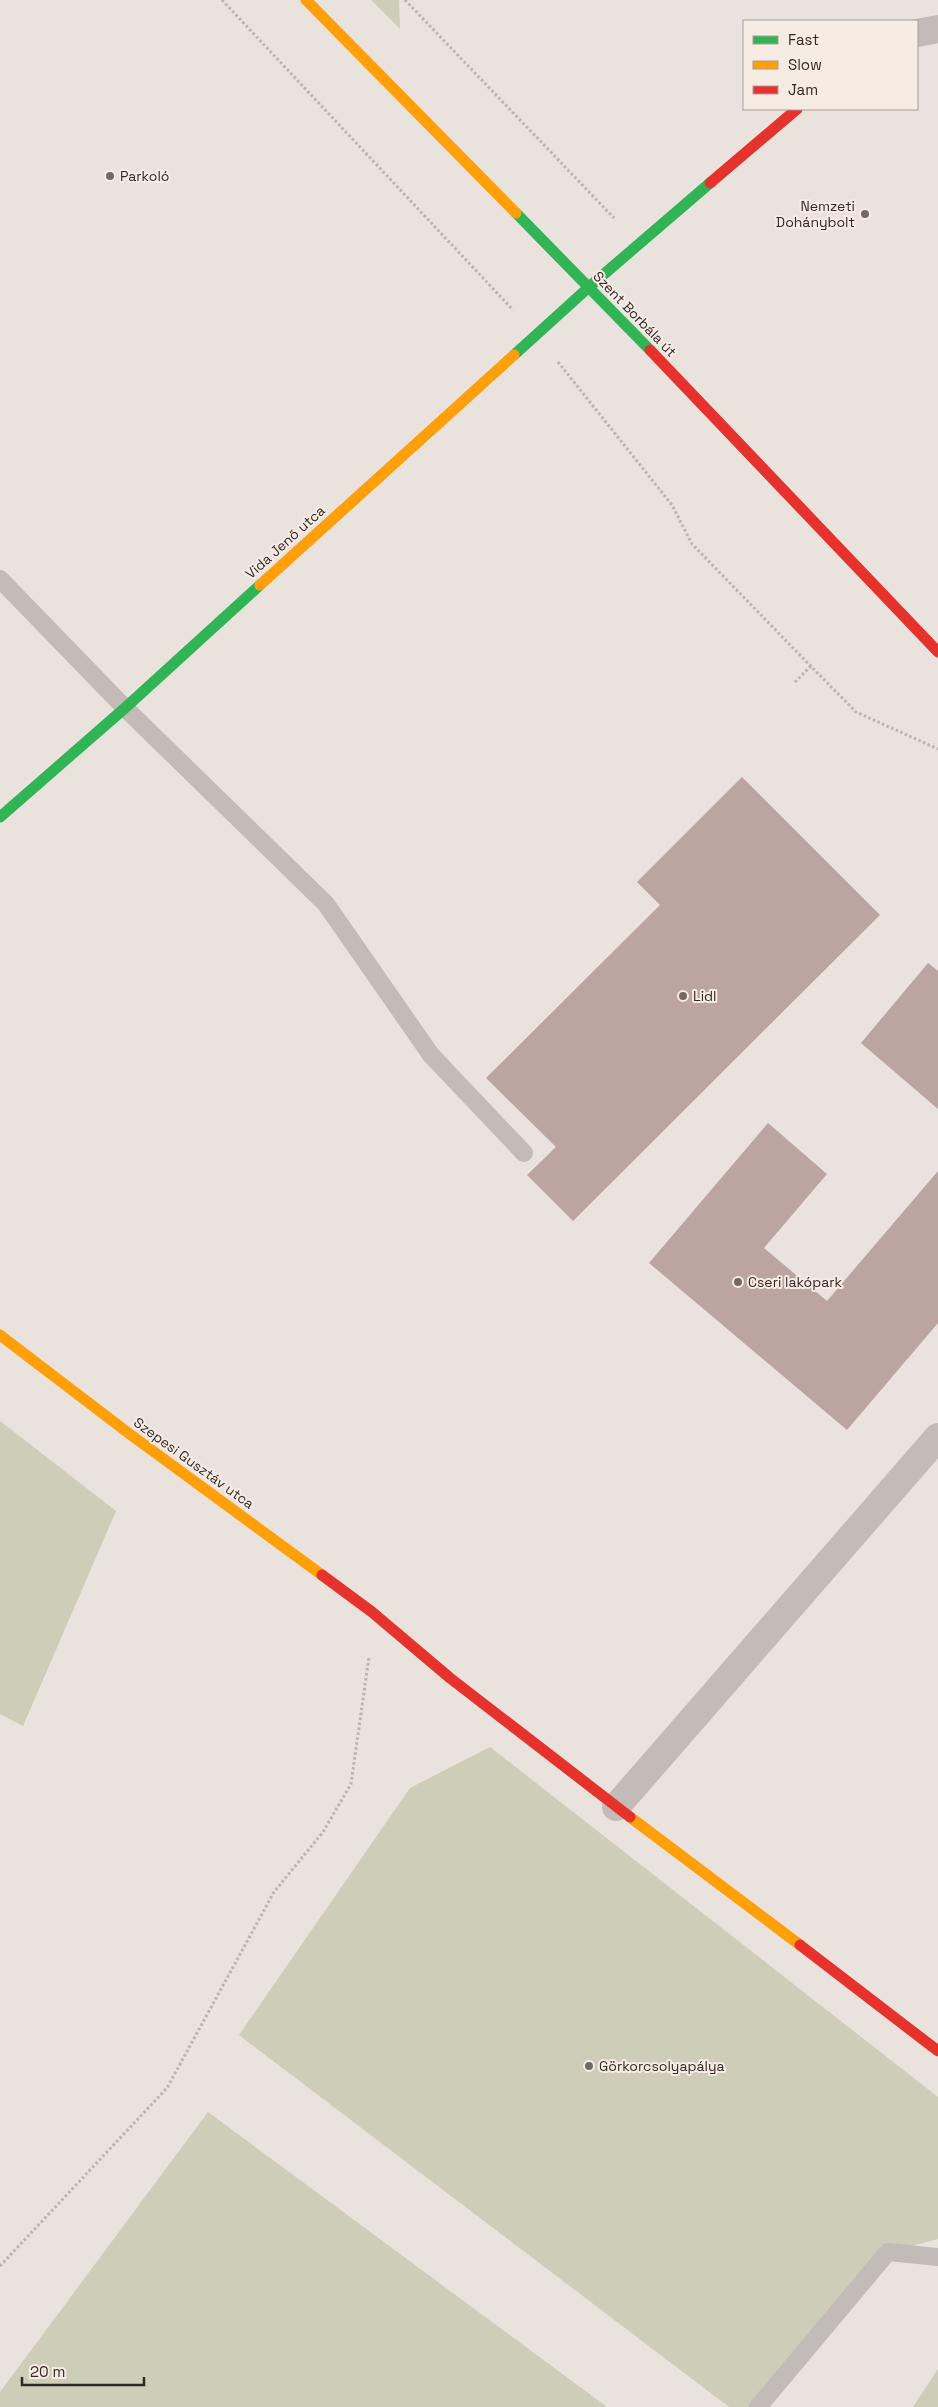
<svg xmlns="http://www.w3.org/2000/svg" width="938" height="2407" font-family="'Space Grotesk',sans-serif">
<style>
.green{fill:#cdcdb8}
.building{fill:#bca5a0}
.lines{fill:none;stroke-linecap:round;stroke-linejoin:round}
.path{stroke:#bbb3b0;stroke-width:3;stroke-dasharray:2.5 2.5;stroke-linecap:butt}
.lane{stroke:#c2bbb7;stroke-width:18}
.street{stroke:#c2bbb7;stroke-width:28}
.fast{stroke:#30b455;stroke-width:11}
.slow{stroke:#ff9f0a;stroke-width:11}
.jam{stroke:#e5322d;stroke-width:11}
.poi-dot{fill:#726966;stroke:#f7ece4;stroke-width:2}
.labels{text-anchor:middle;dominant-baseline:central;stroke-width:4;stroke-linejoin:round;paint-order:stroke}
.poi-label{font-size:14px;fill:#322826;stroke:#f7ece4;text-anchor:start}
.street-label{font-size:14px;fill:#322826;stroke:#f7ece4}
</style>
<rect width="100%" height="100%" fill="#eae2dd"/>
<!-- green -->
<g class="green">
<polygon points="371,0 399,0 400,29"/>
<polygon points="0,1421 116,1511 23,1726 0,1714"/>
<polygon points="490,1747 938,2097 938,2239 888,2252 758,2407 729,2407 239,2035 410,1788"/>
<polygon points="208,2112 607,2407 0,2407 0,2392"/>
<polygon points="938,2369 938,2407 913,2407"/>
</g>
<!-- building -->
<g class="building">
<polygon points="742,777 880,915 573,1221 527,1175 556,1147 486,1078 660,905 637,882"/>
<polygon points="928,963 938,971 938,1109 861,1043"/>
<polygon points="768,1123 827,1174 764,1248 827,1301 938,1171 938,1323 847,1430 649,1263"/>
</g>
<g class="lines">
<!-- path -->
<g class="path">
<polyline points="222,0 513,310"/>
<polyline points="405,0 614,218"/>
<polyline points="558,362 672,505 692,544 795,650 856,712 938,749"/>
<polyline points="795,682 811,666"/>
<polyline points="0,2266 167,2088 274,1892 323,1832 351,1784 369,1657"/>
</g>
<!-- lane -->
<g class="lane">
<polyline points="0,579 125,708 326,904 431,1055 524,1153"/>
<polyline points="758,2407 888,2252 938,2257"/>
</g>
<!-- street -->
<g class="street">
<polyline points="917,33 938,29"/>
<polyline points="616,1807 938,1437"/>
</g>
<!-- fast -->
<g class="fast">
<polyline points="516,213 650,350"/>
<polyline points="514,355 589,287 710,183"/>
<polyline points="0,817 125,708 260,585"/>
</g>
<!-- slow -->
<g class="slow">
<polyline points="306,0 516,213"/>
<polyline points="260,585 514,355"/>
<polyline points="0,1335 131,1435 322,1575"/>
<polyline points="630,1817 800,1945"/>
</g>
<!-- jam -->
<g class="jam">
<polyline points="710,183 797,109"/>
<polyline points="650,350 938,652"/>
<polyline points="322,1575 372,1612 450,1678 630,1817"/>
<polyline points="800,1945 938,2051"/>
</g>
</g>
<!-- markers -->
<g class="poi-dot">
<circle cx="110" cy="176" r="5"/>
<circle cx="865" cy="214" r="5"/>
<circle cx="683" cy="996" r="5"/>
<circle cx="738" cy="1282" r="5"/>
<circle cx="589" cy="2066" r="5"/>
</g>
<g class="labels">
<!-- poi labels -->
<g class="poi-label">
<text x="120" y="176">Parkoló</text>
<text x="855" y="206" text-anchor="end">Nemzeti<tspan x="855" dy="16">Dohánybolt</tspan></text>
<text x="693" y="996">Lidl</text>
<text x="748" y="1282">Cseri lakópark</text>
<text x="599" y="2066">Görkorcsolyapálya</text>
</g>
<!-- street labels -->
<g class="street-label">
<text transform="translate(635 314) rotate(46)">Szent Borbála út</text>
<text transform="translate(285 542) rotate(-42)">Vida Jenő utca</text>
<text transform="translate(194 1463) rotate(36)">Szepesi Gusztáv utca</text>
</g>
</g>
<!-- legend -->
<rect x="743" y="20" width="175" height="90" fill="#f7ece4" stroke="#a89e98"/>
<rect x="753" y="36" width="25" height="8" fill="#30b455" stroke="#a89e98"/>
<text x="788" y="45" font-size="15" fill="#322826">Fast</text>
<rect x="753" y="61" width="25" height="8" fill="#ff9f0a" stroke="#a89e98"/>
<text x="788" y="70" font-size="15" fill="#322826">Slow</text>
<rect x="753" y="86" width="25" height="8" fill="#e5322d" stroke="#a89e98"/>
<text x="788" y="95" font-size="15" fill="#322826">Jam</text>
<!-- scale -->
<path d="M22 2377v8h122v-8" fill="none" stroke="#322826" stroke-width="2.5"/>
<text x="30" y="2377" font-size="15" fill="#322826" stroke="#f7ece4" stroke-width="4" paint-order="stroke">20 m</text>
</svg>
